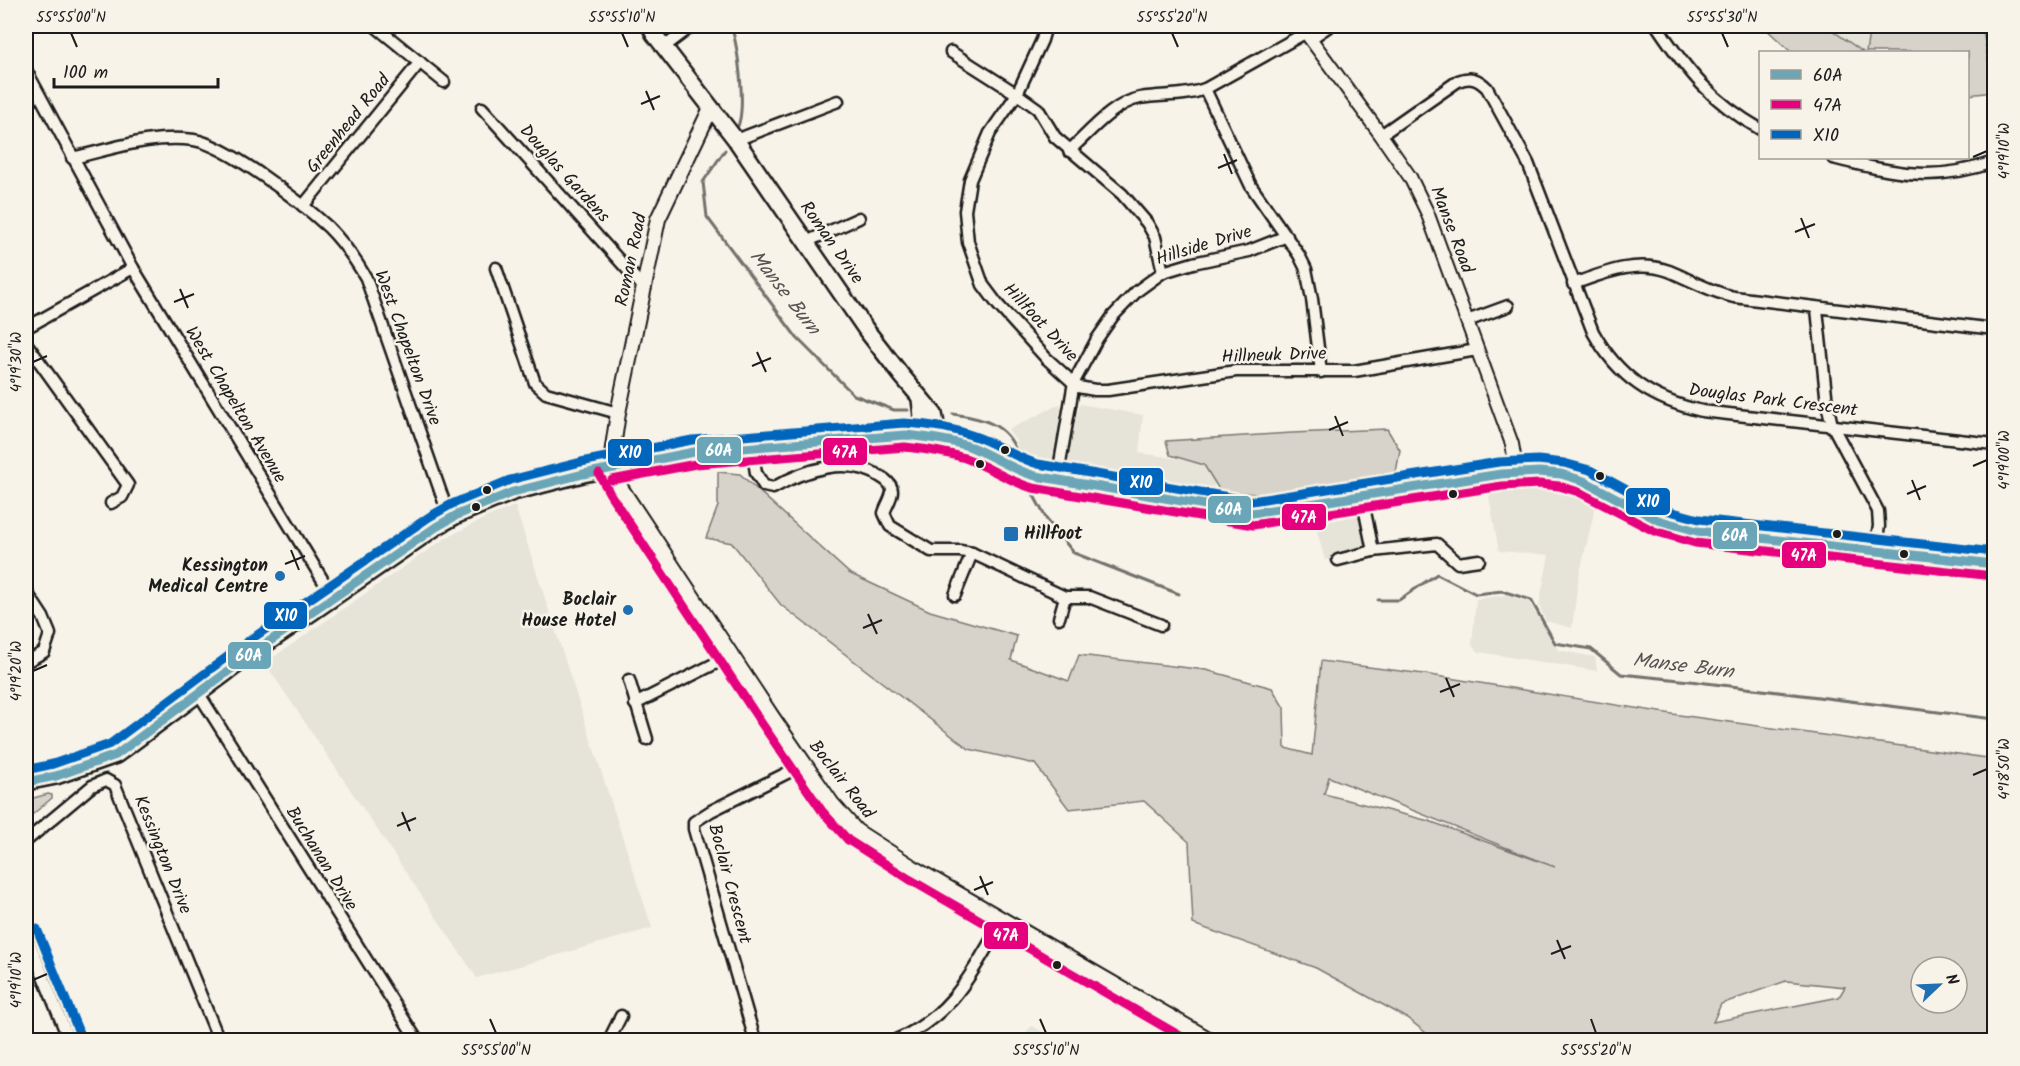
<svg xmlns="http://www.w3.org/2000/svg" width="2020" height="1066" font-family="Kalam,sans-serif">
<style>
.built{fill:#e6e3d9}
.green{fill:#d7d3cb;stroke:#7a7874;stroke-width:1.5;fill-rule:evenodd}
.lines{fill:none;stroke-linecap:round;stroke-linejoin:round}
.stream{stroke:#72716c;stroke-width:3}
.minor-casing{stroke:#1c1c1c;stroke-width:15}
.tertiary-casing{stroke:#1c1c1c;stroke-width:16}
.secondary-casing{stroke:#1c1c1c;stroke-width:18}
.primary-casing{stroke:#1c1c1c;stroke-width:20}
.minor{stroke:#f7f3e8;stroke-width:10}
.tertiary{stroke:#f7f3e8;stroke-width:12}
.secondary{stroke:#f7f3e8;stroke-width:14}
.primary{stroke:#f7f3e8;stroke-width:15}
.bus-1-casing{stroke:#f7f3e8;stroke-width:14}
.bus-2-casing{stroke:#f7f3e8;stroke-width:14}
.bus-3-casing{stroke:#f7f3e8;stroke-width:14}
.bus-1{stroke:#6aa6b7;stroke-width:9}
.bus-2{stroke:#e5007d;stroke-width:9}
.bus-3{stroke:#0065bd;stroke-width:9}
.ticks{fill:none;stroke:#1c1c1c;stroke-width:2}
.bus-dot{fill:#1c1c1c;stroke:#f7f3e8;stroke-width:2}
.poi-dot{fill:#1f6fb2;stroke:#f7f3e8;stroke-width:2}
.labels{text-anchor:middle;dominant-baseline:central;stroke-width:5;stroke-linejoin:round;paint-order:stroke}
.street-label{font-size:18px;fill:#1c1c1c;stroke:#f7f3e8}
.poi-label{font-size:18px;font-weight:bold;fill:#1c1c1c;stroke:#f7f3e8;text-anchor:end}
.water-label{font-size:20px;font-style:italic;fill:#565452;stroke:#f7f3e8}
.line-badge{stroke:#f7f3e8;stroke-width:2}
.badge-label{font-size:16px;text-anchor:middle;font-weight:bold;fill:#fff}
.neatline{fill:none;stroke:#1c1c1c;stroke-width:2}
.ticks-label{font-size:15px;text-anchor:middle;fill:#1c1c1c}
</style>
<rect width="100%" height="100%" fill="#f7f3e8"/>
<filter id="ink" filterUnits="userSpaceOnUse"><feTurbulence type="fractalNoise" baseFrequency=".0167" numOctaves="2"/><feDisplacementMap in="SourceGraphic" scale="12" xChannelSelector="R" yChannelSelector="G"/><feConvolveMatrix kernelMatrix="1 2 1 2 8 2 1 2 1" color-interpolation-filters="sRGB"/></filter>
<g filter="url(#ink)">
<!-- built -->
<g class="built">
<polygon points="1826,26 1870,26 1866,52 1863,52"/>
<polygon points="1060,404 1061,409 1052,461 1034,461 1019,453 1016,441 1008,430"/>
<polygon points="1080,404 1143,415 1139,453 1215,464 1213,498 1066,469 1071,437"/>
<polygon points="1534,487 1596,503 1578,581 1572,628 1546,621 1539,605 1549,555 1499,551 1488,491"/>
<polygon points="515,506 652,928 477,978 265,663 444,539 487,517"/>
<polygon points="1360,515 1370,549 1325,560 1315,524"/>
<polygon points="1506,595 1529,602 1558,650 1595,657 1597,671 1479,652 1472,645 1476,599"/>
<polygon points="1032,1026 1057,1040 1018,1040"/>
</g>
<!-- green -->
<g class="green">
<polygon points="1763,26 1826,26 1863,52 1791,52"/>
<polygon points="1870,26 1982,26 1994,92 1968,95 1968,52 1866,52"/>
<polygon points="1387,429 1400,450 1395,478 1282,496 1220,491 1204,465 1170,455 1166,441 1292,433"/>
<path d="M718 472 740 474 849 573 930 611 1017 636 1011 660 1069 681 1079 655 1206 670 1272 688 1284 708 1285 748 1312 755 1321 661 1424 674 1672 714 1994 759V1040H1435L1407 1018 1316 968 1193 924 1189 842 1144 801 1069 809 1035 764 969 749 781 605 732 543 706 538 718 506ZM1329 777 1555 867 1429 821 1324 794ZM1921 967H1957V1003H1921ZM1786 981 1845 987 1839 997 1713 1022 1721 1004Z"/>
<polygon points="48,794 52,795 52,798 26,820 26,800"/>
</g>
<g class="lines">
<!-- stream -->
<g class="stream">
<path d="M731 26C738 46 746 106 738 126"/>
<polyline points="725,150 703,182 707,217 797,338 854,395 894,410 908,410"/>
<path d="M953 414C981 418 1007 423 1017 453"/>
<polyline points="1032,492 1047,520 1074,553 1179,594"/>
<polyline points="1378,600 1399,600 1437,574 1476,594 1502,591 1531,600 1555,643 1591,649 1621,674 1690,681 1994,719"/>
</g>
<!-- minor casing -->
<g class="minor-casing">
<g id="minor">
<polyline points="375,26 444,82"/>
<polyline points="1046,26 1042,40 1017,94 990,133 970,180 965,211 968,242 983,285 998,305 1046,358 1078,387 1095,390 1108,390 1236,371 1354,371 1477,350"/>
<path d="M1657 26C1688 72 1711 101 1760 129"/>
<polyline points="1310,39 1329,26"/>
<polyline points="664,47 692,26"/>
<polyline points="951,52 1017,94 1038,109 1055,137 1122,194 1147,223 1155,237 1163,272"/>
<polyline points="26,70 133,268 333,597"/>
<polyline points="1205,89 1251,186 1299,255 1306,269 1312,299 1321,372"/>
<polyline points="482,108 645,289"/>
<path d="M1381 135 1458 81C1471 76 1478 79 1487 88L1528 163 1593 332C1618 377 1652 400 1702 411L1994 444"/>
<polyline points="736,140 838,101"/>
<path d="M1069 151C1089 133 1113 103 1140 98 1163 94 1184 97 1205 89L1305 33"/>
<path d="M72 158C112 149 152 134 194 140 227 145 302 203 328 227 343 242 355 259 366 278L450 519"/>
<path d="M1833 158C1894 173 1932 183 1994 162"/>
<polyline points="303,206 420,62"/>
<polyline points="806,242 859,218"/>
<polyline points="496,268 535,383 546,393 618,413"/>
<path d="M1573 284C1604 273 1636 259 1669 271 1691 280 1711 292 1734 297L1994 329"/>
<polyline points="1817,309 1827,404 1832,425 1878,511 1879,526 1875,550"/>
<polyline points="1467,321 1508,306"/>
<polyline points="26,328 133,268"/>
<polyline points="26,343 128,485 122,497 111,503"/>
<path d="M752 447 756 473 764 486 773 488C804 470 848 455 881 477 886 480 892 485 892 491 892 498 886 506 884 513L890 526 931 551H960L972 553 1065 597H1089L1161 625"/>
<polyline points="1057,480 1074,382 1097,339 1113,316 1137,291 1163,272 1193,263 1249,251 1287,236"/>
<polyline points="1362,497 1373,551"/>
<polyline points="1338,560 1373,551 1437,544 1458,563 1479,560"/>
<polyline points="26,591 43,617 50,634 44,652 26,662"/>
<polyline points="955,595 972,553"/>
<polyline points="1059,618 1065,597"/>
<polyline points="629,680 647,739"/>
<polyline points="199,694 417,1040"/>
<polyline points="635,704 730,656"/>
<polyline points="26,841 92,786 106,780 115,785 219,1040"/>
<polyline points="26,934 69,1040"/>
<polyline points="609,1040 621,1016"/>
<polyline points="755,1040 694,829 694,822 711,811 805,764"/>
<path d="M896 1040C954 1015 972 971 1003 920"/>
</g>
</g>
<!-- tertiary casing -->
<g class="tertiary-casing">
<polyline id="tertiary" points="1301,26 1381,135 1410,177 1427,212 1512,444 1517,473"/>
</g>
<!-- secondary casing -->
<g class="secondary-casing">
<polyline id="secondary" points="711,108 658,219 618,413 610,468 620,487 772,717 832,804 856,831 915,869 1210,1040"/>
</g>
<!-- primary casing -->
<g class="primary-casing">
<g id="primary">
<polyline points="650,26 654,34 736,140 867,331 902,376 934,414 939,439"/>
<polyline points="916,436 922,416 920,399"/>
<polyline points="26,782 56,776 116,755 254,652 436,527 457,515 513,492 583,474 694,452 905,435 929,437 970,447 1024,473 1036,476 1252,513 1501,474 1539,472 1561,474 1584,481 1658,520 1697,531 1994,564"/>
</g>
</g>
<!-- minor -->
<use href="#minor" class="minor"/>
<!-- tertiary -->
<use href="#tertiary" class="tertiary"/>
<!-- secondary -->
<use href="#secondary" class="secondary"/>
<!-- primary -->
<use href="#primary" class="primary"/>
<!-- bus-1 casing -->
<g class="bus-1-casing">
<path id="bus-1" d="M26 782 56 776 116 755 254 652 436 527 457 515 513 492 583 474 694 452 905 435C927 437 950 440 971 447 993 456 1013 470 1036 476L1252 513 1501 474 1539 472 1561 474 1584 481 1658 520 1697 531 1994 564"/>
</g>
<!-- bus-2 casing -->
<g class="bus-2-casing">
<g id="bus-2">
<polyline points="599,474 610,494 762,724 822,811 848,840 909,879 1187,1040"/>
<path d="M612 480 696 464 905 447C925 449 945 452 965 458 988 466 1009 482 1033 488L1253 525 1502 486 1539 484 1559 486 1579 492 1654 531 1695 543 1993 576"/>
</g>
</g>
<!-- bus-3 casing -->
<g class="bus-3-casing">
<g id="bus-3">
<path d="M26 770 53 764 110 744 247 642 429 517 452 504 510 480 581 462 692 440 904 423C927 424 952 428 974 436 996 443 1015 458 1038 464L1252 501 1499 462 1538 460 1564 463 1590 470 1662 509 1699 519 1994 552"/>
<polyline points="37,929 80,1035"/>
</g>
</g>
<!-- bus-1 -->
<use href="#bus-1" class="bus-1"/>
<!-- bus-2 -->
<use href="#bus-2" class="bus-2"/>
<!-- bus-3 -->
<use href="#bus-3" class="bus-3"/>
</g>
</g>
<!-- ticks -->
<path class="ticks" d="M71 33 77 47M622 33 628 47M1172 33 1178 47M1722 33 1728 47M646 91 654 110M641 104 660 96M1224 154 1232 174M1973 157 1987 151M1218 168 1237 160M1801 218 1809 238M1795 232 1815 224M180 289 188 308M174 302 194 294M757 352 766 372M33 362 47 356M752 366 771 358M1335 416 1343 436M1329 430 1348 422M1973 466 1987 460M1912 480 1920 500M1907 494 1926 486M291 550 299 570M285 564 305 556M868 614 877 634M863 628 882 620M33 671 47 665M1446 678 1454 697M1440 692 1460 684M1973 775 1987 769M402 812 410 831M397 826 416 818M980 876 988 895M974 890 993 882M1557 940 1565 959M1551 954 1571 946M33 980 47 974M490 1019 496 1033M1040 1019 1046 1033M1591 1019 1596 1033"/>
<!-- markers -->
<g class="bus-dot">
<circle cx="1005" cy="450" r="5"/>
<circle cx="980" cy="464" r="5"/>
<circle cx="1600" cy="476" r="5"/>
<circle cx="487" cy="490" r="5"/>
<circle cx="1453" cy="494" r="5"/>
<circle cx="476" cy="507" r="5"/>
<circle cx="1837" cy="534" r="5"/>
<circle cx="1904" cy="554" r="5"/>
<circle cx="1057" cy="965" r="5"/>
</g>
<g class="poi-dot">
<rect x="1003" y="526" width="16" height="16" rx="3"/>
<circle cx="280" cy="576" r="6"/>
<circle cx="628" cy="610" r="6"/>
</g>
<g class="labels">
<!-- street labels -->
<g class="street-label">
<text transform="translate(349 124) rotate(-51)">Greenhead Road</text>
<text transform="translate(564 174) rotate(48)">Douglas Gardens</text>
<text transform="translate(1451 230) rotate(69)">Manse Road</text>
<text transform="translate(831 243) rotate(55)">Roman Drive</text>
<text transform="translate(1204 246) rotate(-17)">Hillside Drive</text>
<text transform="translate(632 260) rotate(-78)">Roman Road</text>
<text transform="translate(1040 323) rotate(47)">Hillfoot Drive</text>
<text transform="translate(407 348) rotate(70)">West Chapelton Drive</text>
<text transform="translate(1274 356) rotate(-2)">Hillneuk Drive</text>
<text transform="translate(1773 401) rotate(7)">Douglas Park Crescent</text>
<text transform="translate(235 405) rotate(59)">West Chapelton Avenue</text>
<text transform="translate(841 780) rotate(52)">Boclair Road</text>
<text transform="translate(162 855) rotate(68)">Kessington Drive</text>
<text transform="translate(321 859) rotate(58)">Buchanan Drive</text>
<text transform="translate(729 884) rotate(75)">Boclair Crescent</text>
</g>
<!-- poi labels -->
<g class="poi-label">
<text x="1024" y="534" text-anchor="start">Hillfoot</text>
<text x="268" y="566">Kessington<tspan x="268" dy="21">Medical Centre</tspan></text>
<text x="616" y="600">Boclair<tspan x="616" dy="21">House Hotel</tspan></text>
</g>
<!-- water labels -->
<g class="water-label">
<text transform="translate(784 293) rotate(52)">Manse Burn</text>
<text transform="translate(1683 667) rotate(7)">Manse Burn</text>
</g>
</g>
<g class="line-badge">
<rect x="696" y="436" width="46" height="28" rx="6" fill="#6aa6b7"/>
<rect x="822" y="437" width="46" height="29" rx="6" fill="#e5007d"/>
<rect x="607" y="438" width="46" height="29" rx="6" fill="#0065bd"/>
<rect x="1118" y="467" width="46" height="29" rx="6" fill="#0065bd"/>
<rect x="1625" y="487" width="46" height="29" rx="6" fill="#0065bd"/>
<rect x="1207" y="495" width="45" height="29" rx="6" fill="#6aa6b7"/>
<rect x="1281" y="503" width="46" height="28" rx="6" fill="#e5007d"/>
<rect x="1712" y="521" width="46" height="29" rx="6" fill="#6aa6b7"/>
<rect x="1781" y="541" width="46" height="28" rx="6" fill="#e5007d"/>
<rect x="263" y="601" width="45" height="29" rx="6" fill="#0065bd"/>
<rect x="227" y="641" width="45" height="29" rx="6" fill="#6aa6b7"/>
<rect x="983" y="921" width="46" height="29" rx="6" fill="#e5007d"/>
</g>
<g class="badge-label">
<text x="719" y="456">60A</text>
<text x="845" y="458">47A</text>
<text x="630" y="458">X10</text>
<text x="1141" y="488">X10</text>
<text x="1648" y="507">X10</text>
<text x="1229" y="515">60A</text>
<text x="1304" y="523">47A</text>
<text x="1735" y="541">60A</text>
<text x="1804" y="561">47A</text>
<text x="286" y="621">X10</text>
<text x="249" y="661">60A</text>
<text x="1006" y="941">47A</text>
</g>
<!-- margin -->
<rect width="2020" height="1066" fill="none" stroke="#f7f3e8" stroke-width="66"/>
<!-- legend -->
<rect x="1759" y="51" width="210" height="108" fill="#f7f3e8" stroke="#9f9d96" stroke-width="1.5"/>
<rect x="1771" y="70" width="30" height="9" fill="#6aa6b7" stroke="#9f9d96" stroke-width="1.5"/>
<text x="1813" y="81" font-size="18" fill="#1c1c1c">60A</text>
<rect x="1771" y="100" width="30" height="9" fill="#e5007d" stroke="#9f9d96" stroke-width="1.5"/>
<text x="1813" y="111" font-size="18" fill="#1c1c1c">47A</text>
<rect x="1771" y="130" width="30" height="9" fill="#0065bd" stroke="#9f9d96" stroke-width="1.5"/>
<text x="1813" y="141" font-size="18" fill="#1c1c1c">X10</text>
<!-- north arrow -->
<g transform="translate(1939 985) rotate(67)"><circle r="28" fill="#f7f3e8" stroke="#9f9d96" stroke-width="1.5"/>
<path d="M0-4.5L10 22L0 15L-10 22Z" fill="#1f6fb2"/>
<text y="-9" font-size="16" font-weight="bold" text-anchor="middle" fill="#1c1c1c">N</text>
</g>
<!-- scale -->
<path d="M54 78v9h164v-9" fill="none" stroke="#1c1c1c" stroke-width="3"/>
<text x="63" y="78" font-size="18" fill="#1c1c1c" stroke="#f7f3e8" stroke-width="4.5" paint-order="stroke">100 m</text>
<rect x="33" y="33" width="1954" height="1000" class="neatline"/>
<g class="ticks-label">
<text x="71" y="22">55°55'00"N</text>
<text x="622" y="22">55°55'10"N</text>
<text x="1172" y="22">55°55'20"N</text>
<text x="1722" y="22">55°55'30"N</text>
<text transform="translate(2004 151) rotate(-90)" y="5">4°19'10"W</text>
<text transform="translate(16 362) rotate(-90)" y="5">4°19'30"W</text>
<text transform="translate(2004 460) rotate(-90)" y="5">4°19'00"W</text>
<text transform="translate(16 671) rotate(-90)" y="5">4°19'20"W</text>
<text transform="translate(2004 769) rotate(-90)" y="5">4°18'50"W</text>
<text transform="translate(16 980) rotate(-90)" y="5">4°19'10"W</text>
<text x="496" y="1055">55°55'00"N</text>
<text x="1046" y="1055">55°55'10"N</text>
<text x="1596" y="1055">55°55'20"N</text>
</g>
</svg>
